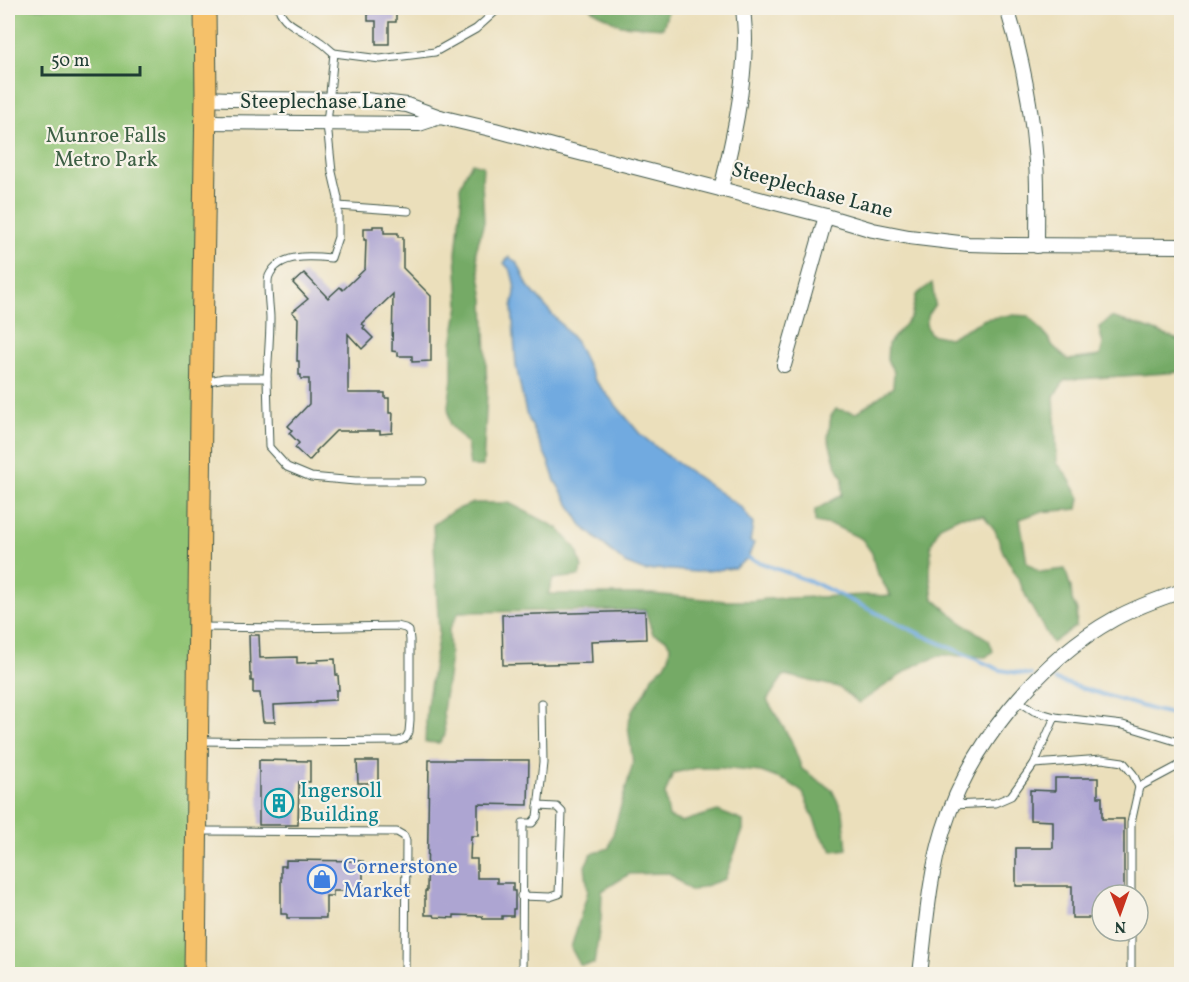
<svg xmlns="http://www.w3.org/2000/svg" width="1189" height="982" font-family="Vollkorn,serif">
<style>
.green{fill:#91c475;stroke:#588054;stroke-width:1.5}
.forest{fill:#74aa66;stroke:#4a744d;stroke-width:1.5}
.water{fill:#71aae0;stroke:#48748a;stroke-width:1.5}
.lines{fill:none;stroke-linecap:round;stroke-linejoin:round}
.stream{stroke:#71aae0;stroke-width:4}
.building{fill:#ada5d2}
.service-casing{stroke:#3e5548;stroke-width:9}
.minor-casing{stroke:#3e5548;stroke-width:16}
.primary-casing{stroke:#3e5548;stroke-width:23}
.service{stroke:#fff;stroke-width:7}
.minor{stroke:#fff;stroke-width:14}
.primary{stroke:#f5c16b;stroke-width:21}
.labels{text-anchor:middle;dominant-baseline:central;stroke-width:4.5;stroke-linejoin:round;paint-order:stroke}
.street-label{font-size:21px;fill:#1f3d34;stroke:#f7f3e8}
.park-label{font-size:21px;fill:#3c5f44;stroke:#f7f3e8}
.culture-label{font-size:21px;fill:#0d838f;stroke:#f7f3e8;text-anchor:start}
.shop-label{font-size:21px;fill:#366cbe;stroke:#f7f3e8;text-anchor:start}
</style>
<rect width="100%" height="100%" fill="#f7f3e8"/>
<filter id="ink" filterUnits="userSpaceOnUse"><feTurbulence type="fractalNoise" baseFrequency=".0167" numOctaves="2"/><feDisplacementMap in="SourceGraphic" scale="12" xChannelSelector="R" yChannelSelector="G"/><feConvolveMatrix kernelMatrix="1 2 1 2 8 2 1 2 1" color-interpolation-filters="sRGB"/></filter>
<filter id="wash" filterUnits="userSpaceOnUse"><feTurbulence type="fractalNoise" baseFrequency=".008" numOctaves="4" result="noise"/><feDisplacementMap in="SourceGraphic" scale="24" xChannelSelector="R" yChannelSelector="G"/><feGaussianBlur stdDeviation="1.35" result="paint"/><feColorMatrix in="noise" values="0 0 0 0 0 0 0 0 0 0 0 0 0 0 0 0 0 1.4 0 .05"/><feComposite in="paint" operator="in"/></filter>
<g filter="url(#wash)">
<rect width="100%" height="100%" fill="#ebdfbb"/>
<!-- green -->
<polygon class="green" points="8,8 205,8 195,974 8,974"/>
<!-- forest -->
<g class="forest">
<polygon points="591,8 669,8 663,28 620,25 592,10"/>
<polygon points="472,163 483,166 482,182 484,222 476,251 484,299 487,393 483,466 470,466 467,443 450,425 448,406 452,379 452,344 459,305 456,254 461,203 460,187 467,171"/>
<polygon points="932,283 935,304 929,313 926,324 930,334 949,338 985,319 1011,315 1029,316 1048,338 1053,346 1068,360 1100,356 1103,344 1099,328 1111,317 1144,327 1181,341 1181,372 1065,380 1054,396 1057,463 1066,474 1080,498 1078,509 1040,512 1020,519 1027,563 1040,572 1065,569 1071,588 1072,600 1077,610 1076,626 1052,643 1029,603 1017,576 1003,552 995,530 984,516 961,516 940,526 931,545 930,576 933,598 963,624 989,640 993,651 986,657 942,655 916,665 859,703 838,687 784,675 767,700 791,740 802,769 832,790 843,812 847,849 833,851 821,836 803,793 788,782 761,772 720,768 696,768 673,773 665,794 669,817 681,822 718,811 743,821 743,830 725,879 691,891 669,873 629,874 602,891 601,919 594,964 580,965 571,948 588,891 585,866 591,854 609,848 633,763 628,725 632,711 646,691 652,677 665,665 669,657 670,645 665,638 653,634 645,610 459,612 449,630 450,663 443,711 445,735 439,743 425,742 427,705 439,633 433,525 453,511 473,503 509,503 558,528 577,550 582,568 579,576 553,579 548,594 652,594 726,601 752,601 766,599 868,595 891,596 876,571 872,553 862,539 835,526 815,522 815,510 842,495 843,479 835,462 828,438 831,416 836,409 856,413 893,387 894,372 887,360 888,344 911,317 916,295"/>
</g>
<!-- water -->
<polygon class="water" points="509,257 515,261 519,266 528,286 576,342 594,379 640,434 666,455 742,508 753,524 750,542 754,543 748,558 735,568 696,572 659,569 645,571 625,563 583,527 555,481 549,463 526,413 516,366 512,307 515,293 514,283 511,271 504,263"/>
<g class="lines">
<!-- stream -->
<g class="stream">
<polyline points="748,558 817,584 922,635 1000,670 1031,675"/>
<polyline points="1055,680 1154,710 1182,716"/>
</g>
</g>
<g id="blocks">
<!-- building -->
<g class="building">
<polygon points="368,8 396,8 396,22 389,22 389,44 376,44 376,21 368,21"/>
<polygon points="373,226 384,226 384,233 398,233 398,237 403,237 403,268 431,296 431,361 412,362 412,356 398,356 398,352 392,351 393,294 362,324 365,326 363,328 373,338 362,349 348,334 348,393 385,393 385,398 389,398 389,413 393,413 392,433 380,434 380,431 336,431 316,451 317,452 309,461 295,448 299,443 289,433 292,430 288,426 309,404 309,379 301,379 301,375 299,375 299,361 297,361 298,318 292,312 308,299 293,283 304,273 328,298 340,287 343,290 365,269 366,240 364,240 364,228 373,228"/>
<polygon points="645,611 646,639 591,641 592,663 503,665 502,615"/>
<polygon points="249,635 259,635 260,658 297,657 297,663 318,662 318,660 335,659 336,675 338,675 339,690 336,690 336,700 316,701 316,703 274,705 275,722 263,722 260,693 253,693 253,681 251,681 251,674 250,674"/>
<polygon points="259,760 310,761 310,782 299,782 298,825 259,825"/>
<polygon points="429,760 529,760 528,805 478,804 478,836 471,836 470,859 477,859 477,878 497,878 497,883 513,883 513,891 515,891 515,909 513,909 513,916 502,916 502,919 483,919 482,916 454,915 454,918 435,917 434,915 425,915 425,891 427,891"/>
<polygon points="357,761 378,761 378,783 358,783"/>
<polygon points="1055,778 1098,778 1098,797 1102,797 1102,819 1124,819 1124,895 1102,895 1102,918 1072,918 1072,886 1016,886 1016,848 1053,848 1053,821 1030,820 1030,790 1055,791"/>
<polygon points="286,860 363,861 363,891 333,891 333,896 326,896 326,918 287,918 287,914 281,914 281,866 286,866"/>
</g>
</g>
</g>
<g filter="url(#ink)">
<use href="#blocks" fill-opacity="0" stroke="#3e5548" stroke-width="1.5"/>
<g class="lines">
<!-- service casing -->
<g class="service-casing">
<g id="service">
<path d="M279 8C283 25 306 31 319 41 324 44 329 49 334 53"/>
<polyline points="338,206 408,211"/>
<polyline points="267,378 269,447 287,467 311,477 355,481 422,481"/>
<path d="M204 382 224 378H267C268 358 270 338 270 318 270 309 266 283 269 276 279 253 311 256 331 258L338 237V198L332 172 327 124 334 53 380 59 435 52 476 29 497 10 498 8"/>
<polyline points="1017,700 1034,711 1055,717 1123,725 1182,743"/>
<polyline points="200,741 286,742 399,741 406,738 409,732 410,720 410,640 409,631 405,628 397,626 292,628 202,627"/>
<polyline points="1034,764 1055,717"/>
<polyline points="1139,787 1182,764"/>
<polyline points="952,805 995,803 1011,796 1034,764 1102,759 1123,762 1133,774 1139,787 1131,823 1131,895"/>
<polyline points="199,831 397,832 404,836 406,841 405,974"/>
<polyline points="521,896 550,897 559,894 562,812 557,807 538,806"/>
<polyline points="522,974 523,823 532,823 537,817 543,763 542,703"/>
<polyline points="1131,974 1131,931"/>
</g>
</g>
<!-- minor casing -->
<g class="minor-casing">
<g id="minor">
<path d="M1007 8C1022 57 1032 110 1036 162 1038 190 1037 218 1037 246"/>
<polyline points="206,98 230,99 366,100 407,105 440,117 495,130 564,149 826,216 873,230 909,237 968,244 1005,245 1182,246"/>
<polyline points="205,122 419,124 440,117"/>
<path d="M721 189C733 140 744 91 745 40 745 30 744 18 743 8"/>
<polyline points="784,365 826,216"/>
<path d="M920 974C926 926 929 877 943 831 968 748 1038 661 1114 619 1136 607 1158 599 1182 591"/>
</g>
</g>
<!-- primary casing -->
<g class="primary-casing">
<polyline id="primary" points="195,974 201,412 206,98 205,8"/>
</g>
<!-- service -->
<use href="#service" class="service"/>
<!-- minor -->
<use href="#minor" class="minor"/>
<!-- primary -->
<use href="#primary" class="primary"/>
</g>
</g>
<!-- icons -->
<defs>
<g id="building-ring" transform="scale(1.5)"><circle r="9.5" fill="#f7f3e8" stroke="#0f9aa8" stroke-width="1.5"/><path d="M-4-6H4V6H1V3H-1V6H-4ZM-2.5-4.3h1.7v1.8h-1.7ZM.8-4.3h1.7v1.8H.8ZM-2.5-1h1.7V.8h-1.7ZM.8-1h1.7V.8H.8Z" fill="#0f9aa8"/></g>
<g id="shop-ring" transform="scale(1.5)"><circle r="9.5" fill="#f7f3e8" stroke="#3f7fe0" stroke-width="1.5"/><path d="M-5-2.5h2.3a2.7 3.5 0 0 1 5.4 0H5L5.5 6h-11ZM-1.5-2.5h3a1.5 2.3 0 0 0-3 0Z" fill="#3f7fe0"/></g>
</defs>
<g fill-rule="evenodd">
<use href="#building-ring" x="279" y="803"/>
<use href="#shop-ring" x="322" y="879"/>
</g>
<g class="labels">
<!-- street labels -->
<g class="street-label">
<text x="323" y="102">Steeplechase Lane</text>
<text transform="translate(812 191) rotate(15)">Steeplechase Lane</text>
</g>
<!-- park labels -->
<g class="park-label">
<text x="106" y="136">Munroe Falls<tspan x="106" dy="24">Metro Park</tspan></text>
</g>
<!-- culture labels -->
<g class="culture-label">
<text x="300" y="791">Ingersoll<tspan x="300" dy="24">Building</tspan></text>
</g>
<!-- shop labels -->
<g class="shop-label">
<text x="343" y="867">Cornerstone<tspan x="343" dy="24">Market</tspan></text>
</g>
</g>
<!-- margin -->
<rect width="1189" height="982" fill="none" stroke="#f7f3e8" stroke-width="30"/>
<!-- north arrow -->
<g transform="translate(1120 913) rotate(179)"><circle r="28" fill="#f7f3e8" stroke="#a1aaa0" stroke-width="1.5"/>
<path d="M0-4.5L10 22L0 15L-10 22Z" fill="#c8321e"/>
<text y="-9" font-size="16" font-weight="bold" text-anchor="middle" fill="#1f3d34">N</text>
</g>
<!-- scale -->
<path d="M42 66v9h98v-9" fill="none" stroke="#1f3d34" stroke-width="3"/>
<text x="51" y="66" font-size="18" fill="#1f3d34" stroke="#f7f3e8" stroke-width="4.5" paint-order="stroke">50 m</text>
</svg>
